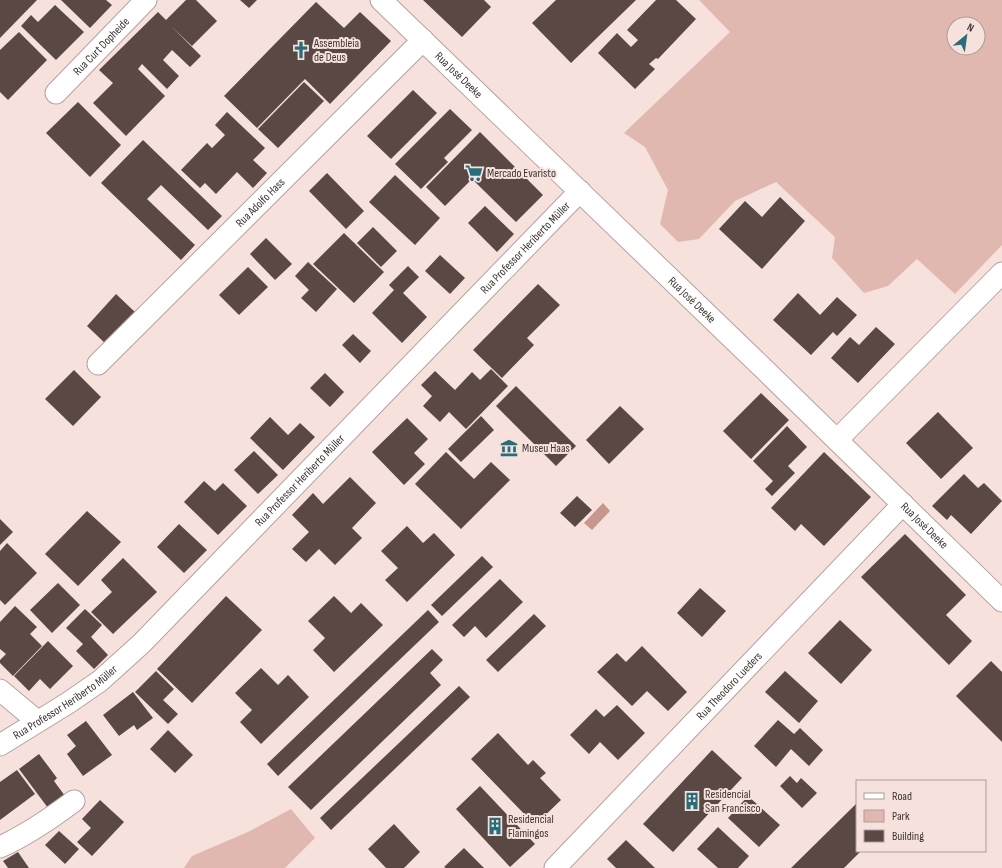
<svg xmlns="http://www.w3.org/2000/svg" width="1002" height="868" font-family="'Sofia Sans Condensed',sans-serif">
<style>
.green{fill:#e0b8b0;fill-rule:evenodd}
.water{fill:#c7968c}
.building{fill:#594844}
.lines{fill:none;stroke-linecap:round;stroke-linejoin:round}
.minor-casing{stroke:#b7a29e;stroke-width:23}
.minor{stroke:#fff;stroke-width:21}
.labels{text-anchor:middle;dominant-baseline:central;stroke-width:4;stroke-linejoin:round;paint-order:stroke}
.poi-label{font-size:12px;fill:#3d3533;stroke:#f7e1dc;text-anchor:start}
.street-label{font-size:12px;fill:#3d3533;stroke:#f7e1dc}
</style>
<rect width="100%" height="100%" fill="#f7e1dc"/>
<!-- green -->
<g class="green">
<path d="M699 0H1002V245L955 294 917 259 888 286 864 293 832 258 835 237 776 182 735 201 699 239 678 242 660 224 668 190 645 147 624 133 730 32ZM954 24H978V48H954Z"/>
<polygon points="291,809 315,838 285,868 184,868 192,856 248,832"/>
</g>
<!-- water -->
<polygon class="water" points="603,503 610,511 592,530 584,523"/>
<!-- building -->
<g class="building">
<polygon points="0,0 37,0 0,38"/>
<polygon points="61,0 106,0 112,5 90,28"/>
<polygon points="186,0 196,0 217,21 192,46 171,26 201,56 190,67 172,50 163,60 179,76 167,89 142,64 138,69 165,96 126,136 93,103 113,83 99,70 158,12 166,20"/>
<polygon points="240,0 257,0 249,8"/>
<polygon points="423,0 484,0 491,7 462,37"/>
<polygon points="556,0 636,0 571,63 532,23"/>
<polygon points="656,0 676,0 696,19 658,59 656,58 649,64 655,69 635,89 598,53 617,33 631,47 638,40 627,30"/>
<polygon points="316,2 344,28 360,12 391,41 330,104 305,79 257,128 224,96"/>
<polygon points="55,5 84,32 56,60 21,26 31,15 38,22"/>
<polygon points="19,32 47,60 8,100 0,92 0,50"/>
<polygon points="304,82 324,101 278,148 258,129"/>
<polygon points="413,90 437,113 391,159 367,136"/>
<polygon points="78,102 121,145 90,177 46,133"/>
<polygon points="450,109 472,130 444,158 448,162 421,189 395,164"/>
<polygon points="227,112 265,148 253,160 267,173 253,188 237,172 216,194 205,183 200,188 181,170 207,143 212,148 225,135 215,125"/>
<polygon points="480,132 543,195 516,222 472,179 445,206 426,187"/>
<polygon points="143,140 222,216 208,230 161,185 147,199 195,245 181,260 101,183"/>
<polygon points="327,173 364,211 346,229 309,191"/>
<polygon points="395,175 440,218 415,245 369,202"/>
<polygon points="780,197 805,221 762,269 719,229 745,201 762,217"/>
<polygon points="485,206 514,234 497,252 468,223"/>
<polygon points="373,227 397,251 381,267 357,243"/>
<polygon points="344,233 384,272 354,303 313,264"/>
<polygon points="266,238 292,264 275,280 250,254"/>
<polygon points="440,255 465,278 450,294 425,271"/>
<polygon points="308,262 337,289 316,312 301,298 309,290 295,276"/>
<polygon points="408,266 419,277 403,293 427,317 402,343 372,313 394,290 389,285"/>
<polygon points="248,267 268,287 239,315 219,295"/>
<polygon points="538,284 560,305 527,338 534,345 502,378 473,350"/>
<polygon points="798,293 820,315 837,297 857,315 837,336 833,332 811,355 773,320"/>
<polygon points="116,294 137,314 107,345 87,326"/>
<polygon points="876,327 895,344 858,383 831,358 850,337 859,345"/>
<polygon points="353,334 371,351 360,363 342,345"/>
<polygon points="491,369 508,386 466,429 449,412 440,422 423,406 432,396 421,385 435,371 455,390 472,372 480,380"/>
<polygon points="74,370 101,397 73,426 45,399"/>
<polygon points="325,373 344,392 330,407 310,388"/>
<polygon points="516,386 576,446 556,466 496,406"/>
<polygon points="761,393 789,420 751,459 723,431"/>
<polygon points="620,406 644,429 609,464 586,440"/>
<polygon points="938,412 973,448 941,479 906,443"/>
<polygon points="481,416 494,430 461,462 448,449"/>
<polygon points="270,417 288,435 300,423 315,437 283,470 250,438"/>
<polygon points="407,418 428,439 414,453 425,464 404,485 372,452"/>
<polygon points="787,426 807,447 788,466 795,473 772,496 765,489 773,481 753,461"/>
<polygon points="254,451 278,475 258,494 234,470"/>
<polygon points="446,452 474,479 491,462 510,480 461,529 415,484"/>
<polygon points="824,452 871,497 824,546 801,524 795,531 771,508"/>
<polygon points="964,474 978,488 984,483 1002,501 971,534 951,515 947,520 932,506"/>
<polygon points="350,477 376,503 352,528 362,538 335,565 319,549 306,562 292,549 309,532 292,515 313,493 323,504"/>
<polygon points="204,481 215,491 223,483 247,506 218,535 184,502"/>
<polygon points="577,496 592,510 575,527 560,513"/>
<polygon points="87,511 121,542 78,586 45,554"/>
<polygon points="0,519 13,532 0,545"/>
<polygon points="179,524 207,550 184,573 157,547"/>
<polygon points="407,526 423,543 434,533 455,555 407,602 385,580 398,568 381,551"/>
<polygon points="905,534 966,595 946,615 972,641 949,665 861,577"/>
<polygon points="7,543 37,573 5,605 0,600 0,551"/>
<polygon points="482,556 493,567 442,616 431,605"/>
<polygon points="123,558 157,592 113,634 91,612 112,592 101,580"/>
<polygon points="500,579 523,602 486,638 475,626 464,637 452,625"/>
<polygon points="58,583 80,605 52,633 30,610"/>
<polygon points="700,588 726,611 702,637 677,613"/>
<polygon points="226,596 262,630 192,703 157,669"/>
<polygon points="334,596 351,613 361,603 383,625 334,672 313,650 325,638 308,621"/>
<polygon points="15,606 37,627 30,634 42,646 13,676 0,663 0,660 6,654 0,649 0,622"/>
<polygon points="85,609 102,625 91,637 108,655 94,669 76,651 83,644 66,628"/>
<polygon points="428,610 439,622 278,776 267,764"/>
<polygon points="534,614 546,626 498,672 486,660"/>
<polygon points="840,620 872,650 841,684 808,653"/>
<polygon points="48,641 73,666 50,689 40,679 29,691 14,676"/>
<polygon points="642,646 687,692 668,711 647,691 632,706 597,672 617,653 626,662"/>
<polygon points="432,649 443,660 430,673 441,685 311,810 288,787"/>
<polygon points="991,661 1002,672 1002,742 956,696"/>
<polygon points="261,668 278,685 288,675 309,697 261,744 240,722 252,710 235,693"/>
<polygon points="156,671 174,689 163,700 178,714 168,724 135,692"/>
<polygon points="785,671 818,701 799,723 765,692"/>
<polygon points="459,686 470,697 331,830 320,818"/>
<polygon points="133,692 153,718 137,730 134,725 119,736 103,715"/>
<polygon points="617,705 645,733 618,760 600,742 589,754 570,735 596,709 604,717"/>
<polygon points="778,720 794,734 800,728 823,750 809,766 791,749 776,767 754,746"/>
<polygon points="86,721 112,755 83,776 67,754 76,746 67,735"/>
<polygon points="168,730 193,755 175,773 150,749"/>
<polygon points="498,733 528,765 533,760 546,773 540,778 561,800 535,825 471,759"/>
<polygon points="712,750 742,778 673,852 643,824"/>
<polygon points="39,754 57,778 54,781 68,800 51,812 19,769"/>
<polygon points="17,770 35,794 0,820 0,782"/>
<polygon points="790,776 797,783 801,778 817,793 802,808 780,786"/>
<polygon points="480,786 535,844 510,867 456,809"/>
<polygon points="748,796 780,825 759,847 728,818"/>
<polygon points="100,800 124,822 92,856 77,842 91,828 82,819"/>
<polygon points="857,803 857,851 861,851 844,868 791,868"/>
<polygon points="394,824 420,852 404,868 386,868 368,849"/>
<polygon points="718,827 749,856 738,868 718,868 697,849"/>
<polygon points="59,831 79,849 65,864 45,845"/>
<polygon points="626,840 655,868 616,868 607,859"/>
<polygon points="464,848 484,868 446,868 444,867"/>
<polygon points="18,852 29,868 8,868 3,861"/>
</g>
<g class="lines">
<!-- minor casing -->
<g class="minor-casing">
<g id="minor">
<path id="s1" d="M381 0 766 371 1002 601"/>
<path id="s2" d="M56 93 146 0"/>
<path id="s3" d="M98 364 423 40"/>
<polyline points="837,440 1002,273"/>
<polyline points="0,690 37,721"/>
<path id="s4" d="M0 745 68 703 100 681 142 643 580 191"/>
<path d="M0 847C27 835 50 819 74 801"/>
<path id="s5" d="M555 868 903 504"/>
</g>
</g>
<!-- minor -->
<use href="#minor" class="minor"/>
</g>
<!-- icons -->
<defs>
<g id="church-bare" transform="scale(1.38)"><path d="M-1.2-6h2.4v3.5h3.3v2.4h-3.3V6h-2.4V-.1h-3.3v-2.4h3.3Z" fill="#276e7b" stroke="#f7e1dc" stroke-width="2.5" paint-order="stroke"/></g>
<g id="supermarket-bare" transform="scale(1.38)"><path d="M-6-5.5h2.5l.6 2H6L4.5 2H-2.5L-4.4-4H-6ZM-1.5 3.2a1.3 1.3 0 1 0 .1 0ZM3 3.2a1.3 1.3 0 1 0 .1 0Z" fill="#276e7b" stroke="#f7e1dc" stroke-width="2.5" paint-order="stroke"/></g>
<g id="museum-bare" transform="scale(1.38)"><path d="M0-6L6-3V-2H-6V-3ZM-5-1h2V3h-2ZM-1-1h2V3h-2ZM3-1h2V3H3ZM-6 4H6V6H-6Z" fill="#276e7b" stroke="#f7e1dc" stroke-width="2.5" paint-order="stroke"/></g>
<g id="building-bare" transform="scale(1.38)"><path d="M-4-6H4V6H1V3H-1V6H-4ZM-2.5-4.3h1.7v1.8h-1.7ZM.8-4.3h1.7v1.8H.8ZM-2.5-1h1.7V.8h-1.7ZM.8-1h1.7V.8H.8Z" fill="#276e7b" stroke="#f7e1dc" stroke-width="2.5" paint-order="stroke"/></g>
</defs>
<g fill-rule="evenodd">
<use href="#church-bare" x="301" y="50"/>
<use href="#supermarket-bare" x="474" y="173"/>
<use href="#museum-bare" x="509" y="448"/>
<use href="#building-bare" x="692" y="801"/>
<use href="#building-bare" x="495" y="826"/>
</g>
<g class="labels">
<!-- poi labels -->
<g class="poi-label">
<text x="314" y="43">Assembleia<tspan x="314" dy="14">de Deus</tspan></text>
<text x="487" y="173">Mercado Evaristo</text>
<text x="522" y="448">Museu Haas</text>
<text x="705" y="794">Residencial<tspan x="705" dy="14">San Francisco</tspan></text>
<text x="508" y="819">Residencial<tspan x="508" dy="14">Flamingos</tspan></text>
</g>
<!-- street labels -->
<g class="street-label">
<text stroke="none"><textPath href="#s2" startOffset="65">Rua Curt Dopheide</textPath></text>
<text stroke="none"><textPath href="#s1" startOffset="108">Rua José Deeke</textPath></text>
<text stroke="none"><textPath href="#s3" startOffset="229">Rua Adolfo Hass</textPath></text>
<text stroke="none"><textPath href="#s4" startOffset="726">Rua Professor Heriberto Müller</textPath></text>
<text stroke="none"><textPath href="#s1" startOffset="432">Rua José Deeke</textPath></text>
<text stroke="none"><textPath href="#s4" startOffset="402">Rua Professor Heriberto Müller</textPath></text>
<text stroke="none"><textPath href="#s1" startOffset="756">Rua José Deeke</textPath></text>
<text stroke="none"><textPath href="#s5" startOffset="252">Rua Theodoro Lueders</textPath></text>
<text stroke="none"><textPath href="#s4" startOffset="78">Rua Professor Heriberto Müller</textPath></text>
</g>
</g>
<!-- legend -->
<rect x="856" y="780" width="130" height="72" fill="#f7e1dc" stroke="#ad9c98"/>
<rect x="864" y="793" width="20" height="6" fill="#ffffff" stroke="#ad9c98"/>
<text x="892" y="800" font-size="12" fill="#3d3533">Road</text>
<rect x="864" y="810" width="20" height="12" fill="#e0b8b0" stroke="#ad9c98"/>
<text x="892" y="820" font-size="12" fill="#3d3533">Park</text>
<rect x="864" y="830" width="20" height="12" fill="#594844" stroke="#ad9c98"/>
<text x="892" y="840" font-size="12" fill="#3d3533">Building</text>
<!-- north arrow -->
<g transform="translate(966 36) rotate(29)"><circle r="19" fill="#f7e1dc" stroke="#ad9c98"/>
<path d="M0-3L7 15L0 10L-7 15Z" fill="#276e7b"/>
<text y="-6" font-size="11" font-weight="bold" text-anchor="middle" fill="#3d3533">N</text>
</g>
</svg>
